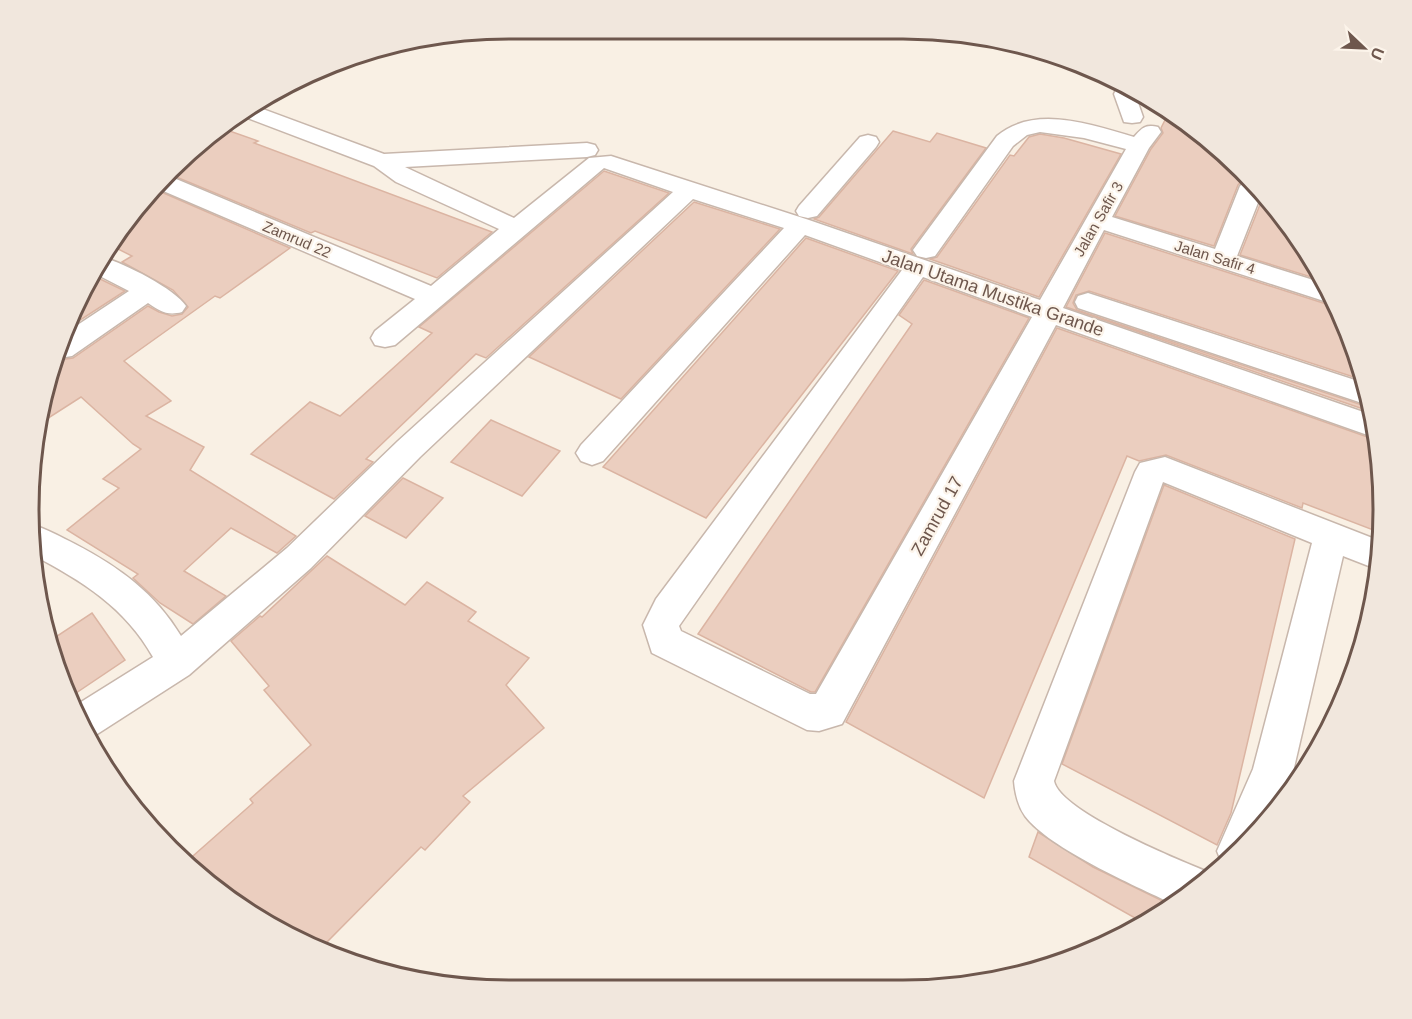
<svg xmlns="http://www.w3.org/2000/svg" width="1412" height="1019" font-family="Helvetica,sans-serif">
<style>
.building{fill:#ebcebf;stroke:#dbb4a2;stroke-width:1.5}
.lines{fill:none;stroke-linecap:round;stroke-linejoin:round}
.minor-casing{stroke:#c8b7ac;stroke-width:3}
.minor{fill:#fff;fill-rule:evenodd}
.labels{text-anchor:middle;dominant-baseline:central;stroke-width:4.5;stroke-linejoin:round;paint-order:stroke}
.far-street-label{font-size:15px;fill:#6e574d;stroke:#fcf4ea}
.street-label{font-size:18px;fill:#6e574d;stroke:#fcf4ea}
.rim{fill:none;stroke:#6e574d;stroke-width:3}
</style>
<rect width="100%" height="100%" fill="#f9f0e4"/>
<!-- building -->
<g class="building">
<polygon points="1170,110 1244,179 1238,185 1214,246 1115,216 1151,149 1163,133 1161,128"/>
<polygon points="221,128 258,141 254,143 492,232 437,278 315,231 311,233 169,174"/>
<polygon points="893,131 930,142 937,133 986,148 911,249 913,254 814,219 819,217"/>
<polygon points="1040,134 1064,138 1121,154 1039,297 930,259 937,257 1010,155 1014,156 1029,137"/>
<polygon points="604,171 669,193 486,358 476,354 366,459 373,462 334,499 251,454 310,402 340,416 432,333 419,327"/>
<polygon points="152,188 290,248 220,298 215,296 124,361 171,401 146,416 204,447 190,470 296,536 277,553 231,528 184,571 226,596 193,624 160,603 133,578 138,574 67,530 119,488 103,479 141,449 133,444 81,397 39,424 59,360 73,358 148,306 159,312 172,316 182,314 188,307 173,290 122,262 132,256 112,246"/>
<polygon points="1263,197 1284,216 1324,281 1240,255"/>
<polygon points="694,202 780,229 621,399 529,357"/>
<polygon points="1105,233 1323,303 1337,305 1366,381 1089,291 1076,295 1073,303 1077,310 1371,408 1372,412 1066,307"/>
<polygon points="806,238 898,271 706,518 603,467"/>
<polygon points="98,278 125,291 68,328 78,297 85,286"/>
<polygon points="924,280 1029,318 815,692 811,692 698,634 912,324 899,315"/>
<polygon points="1057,328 1376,440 1382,478 1381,533 1303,503 1302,508 1166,455 1139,461 1127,456 984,798 846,722"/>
<polygon points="491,420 560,451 522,496 451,462"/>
<polygon points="403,478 443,498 406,538 365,516"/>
<polygon points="1164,485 1295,539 1231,813 1217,845 1062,764"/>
<polygon points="327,556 405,605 427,582 476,612 468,621 529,658 506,685 544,728 463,796 470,802 425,850 421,847 321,948 269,926 193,871 185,863 253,803 250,799 311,745 264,690 269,686 231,641 260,616 262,617"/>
<polygon points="92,613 125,660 73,695 60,676 51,640"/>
<polygon points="1038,832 1093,867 1171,905 1142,922 1105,901 1029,857"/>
</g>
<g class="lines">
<!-- minor casing -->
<g class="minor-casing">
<g id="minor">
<polygon points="1118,86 1135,94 1143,117 1140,122 1132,123 1124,122 1114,94"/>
<path d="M252 105 384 154 587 143 595 145 598 150 595 155 587 157 405 167 514 218 589 158 611 156 809 220 1040 300 1126 149 1084 138 1040 132 1027 135 1013 146 935 256 926 258 917 256 913 250 997 136C1035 104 1092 125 1134 137 1142 128 1145 124 1158 127L1161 132 1149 148 1112 217 1215 249 1240 186 1246 181 1261 195 1237 256 1326 284 1336 303 1324 301 1104 230 1063 308 1372 415 1376 438 1056 325 842 724 819 731 807 730 652 653 643 625 656 599 902 270 805 235 603 461 592 465 581 461 576 453 581 445 784 228 693 199 420 457 311 568 189 675 91 738 73 707 153 657C125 607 82 581 33 555V525C47 529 61 537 75 544 119 567 155 593 181 636L287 548 398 441 673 192 604 168 395 345 385 347 375 345 371 338 375 331 415 299 154 187 169 176 431 286 499 229 396 182 374 166 237 114ZM923 277 1032 317 816 694H810L681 631 679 626Z"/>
<polygon points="868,135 876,137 879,142 876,147 817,216 808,218 799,216 796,211 799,206 860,137"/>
<path d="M104 258C124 263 175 289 186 306L182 312C167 316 160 311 148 303L72 356 59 358 67 332 129 291 94 273Z"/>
<polygon points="1088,293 1367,384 1371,406 1078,308 1075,302 1078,296"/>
<path d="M1165 457 1380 541 1379 570 1343 556 1293 772 1279 806 1264 826 1223 866 1217 851 1253 769 1312 543 1163 482 1054 781C1060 812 1183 862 1213 874L1196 891 1173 904C1134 885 1050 849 1025 816 1018 806 1015 793 1014 781L1135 472 1140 463Z"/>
</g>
</g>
<!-- minor -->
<use href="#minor" class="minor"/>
</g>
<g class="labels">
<!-- far-street labels -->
<g class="far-street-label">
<text transform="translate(1098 219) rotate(-60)">Jalan Safir 3</text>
<text transform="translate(297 239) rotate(23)">Zamrud 22</text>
<text transform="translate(1215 257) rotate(17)">Jalan Safir 4</text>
</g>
<!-- street labels -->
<g class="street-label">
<text transform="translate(993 293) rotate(19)">Jalan Utama Mustika Grande</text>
<text transform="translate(937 516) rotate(-61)">Zamrud 17</text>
</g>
</g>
<!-- crop -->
<path d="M0 0H1412V1019H0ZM509 39H903A470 470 0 0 1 1373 509V510A470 470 0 0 1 903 980H509A470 470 0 0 1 39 510V509A470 470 0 0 1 509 39Z" fill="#f1e7dd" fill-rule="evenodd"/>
<path class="rim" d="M509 39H903A470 470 0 0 1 1373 509V510A470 470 0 0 1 903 980H509A470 470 0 0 1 39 510V509A470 470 0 0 1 509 39Z"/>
<!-- north arrow -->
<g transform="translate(1364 48) rotate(113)" stroke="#fcf4ea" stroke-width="4.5" paint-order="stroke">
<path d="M0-4.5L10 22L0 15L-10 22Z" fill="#6e574d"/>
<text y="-9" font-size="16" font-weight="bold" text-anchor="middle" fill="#6e574d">U</text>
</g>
</svg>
